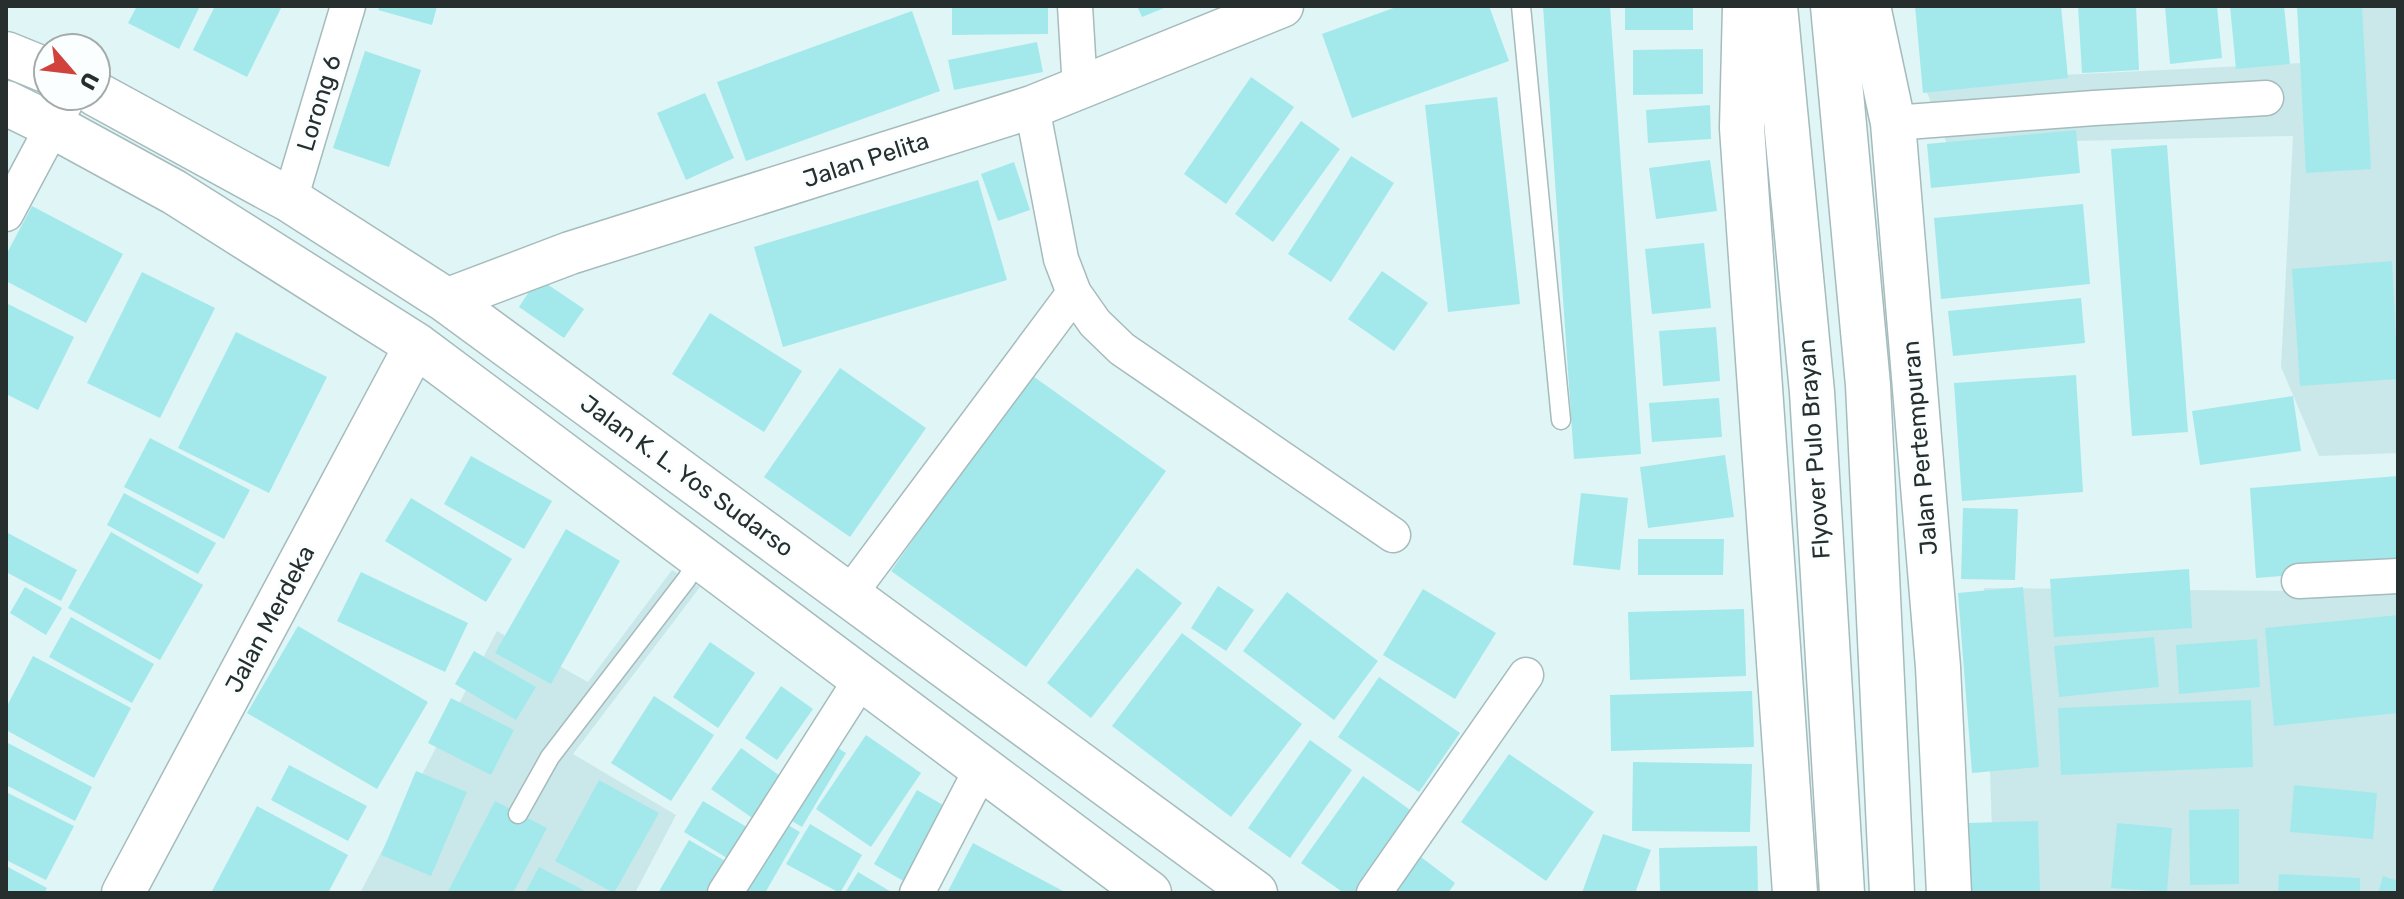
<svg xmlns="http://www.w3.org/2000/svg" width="2404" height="899" font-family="Rubik,sans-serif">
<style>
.built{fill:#cae8ea}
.building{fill:#a3e9ec}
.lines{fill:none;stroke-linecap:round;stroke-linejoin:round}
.service-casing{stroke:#a6bbbc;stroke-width:21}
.minor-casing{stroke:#a6bbbc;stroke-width:37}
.tertiary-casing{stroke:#a6bbbc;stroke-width:45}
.primary-casing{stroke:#a6bbbc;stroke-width:47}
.trunk-casing{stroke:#a6bbbc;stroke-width:47}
.service{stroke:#fff;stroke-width:18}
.minor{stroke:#fff;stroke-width:34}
.tertiary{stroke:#fff;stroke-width:42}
.primary{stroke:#fff;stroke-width:44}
.trunk{stroke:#fff;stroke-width:44}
.labels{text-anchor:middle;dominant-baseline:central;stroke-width:6;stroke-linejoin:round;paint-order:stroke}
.street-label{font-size:24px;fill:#262e2e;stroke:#fafefe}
</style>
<rect width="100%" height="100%" fill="#dff5f6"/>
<!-- built -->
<g class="built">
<polygon points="2297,6 2398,6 2398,453 2319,456 2281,367 2293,136 1947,144 1923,82 2303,63"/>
<polygon points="672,570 700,587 573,754 676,815 635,893 360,893 497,631 588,682"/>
<polygon points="1984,588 2398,592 2398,893 1994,893"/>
</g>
<!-- building -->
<g class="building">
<polygon points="137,6 200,6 179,49 128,23"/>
<polygon points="215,6 277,6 281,8 247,77 193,50"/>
<polygon points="380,6 437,6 432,25 378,10"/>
<polygon points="952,6 1048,6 1048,34 952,35"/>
<polygon points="1137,6 1169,6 1142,17"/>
<polygon points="1399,6 1489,6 1509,61 1352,118 1322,34"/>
<polygon points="1543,6 1610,6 1641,454 1574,459"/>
<rect x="1625" y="6" width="68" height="24"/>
<polygon points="1915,6 2061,6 2068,78 1923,93"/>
<polygon points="2078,6 2136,6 2139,70 2082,73"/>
<polygon points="2165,6 2217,6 2222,58 2170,64"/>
<polygon points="2230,6 2284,6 2290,64 2236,69"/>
<polygon points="2297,6 2362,6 2371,169 2306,173"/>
<polygon points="912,11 940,91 746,161 717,82"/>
<polygon points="1037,42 1043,72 954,90 948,60"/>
<polygon points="1703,49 1703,94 1633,95 1633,50"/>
<polygon points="365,51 421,70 389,167 333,148"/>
<polygon points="1251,77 1294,107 1226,204 1184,174"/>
<polygon points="705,93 734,158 686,180 657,113"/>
<polygon points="1497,97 1520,304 1448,312 1425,105"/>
<polygon points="1710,105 1711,139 1648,143 1646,110"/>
<polygon points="1301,121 1340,149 1273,242 1235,214"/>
<polygon points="2076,130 2080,173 1931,188 1927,144"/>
<polygon points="2167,145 2188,432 2132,436 2111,149"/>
<polygon points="1351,156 1394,183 1331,282 1288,254"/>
<polygon points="1710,160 1717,211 1656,219 1649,168"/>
<polygon points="1014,162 1030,210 998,221 981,174"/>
<polygon points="978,180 1007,280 783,347 754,247"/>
<polygon points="2083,204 2090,284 1941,299 1934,218"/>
<polygon points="32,206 123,254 86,323 6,281 6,255"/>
<polygon points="1704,243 1711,308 1652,314 1645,249"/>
<polygon points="2392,261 2398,379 2300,386 2292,269"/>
<polygon points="1382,271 1428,303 1394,351 1348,319"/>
<polygon points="142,272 215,308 160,418 87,383"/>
<polygon points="538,278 584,309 564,338 519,307"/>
<polygon points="2081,298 2085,343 1953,356 1948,311"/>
<polygon points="6,303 74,337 38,410 6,394"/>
<polygon points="710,313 802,371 764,432 672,374"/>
<polygon points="1716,327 1720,381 1663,386 1659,331"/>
<polygon points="236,332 327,377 269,493 178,448"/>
<polygon points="840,368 926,428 850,537 764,477"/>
<polygon points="1030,374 1166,471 1026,667 891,571"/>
<polygon points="2076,375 2083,492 1962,501 1954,383"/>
<polygon points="2293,396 2301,451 2200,465 2192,411"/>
<polygon points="1719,398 1722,437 1652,442 1649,403"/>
<polygon points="150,438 250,490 224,539 124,487"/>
<polygon points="1725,455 1734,517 1648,528 1640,467"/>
<polygon points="471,456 552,501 524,549 444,504"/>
<polygon points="2398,476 2398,567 2256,578 2250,488"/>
<polygon points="124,493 216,543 198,574 107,525"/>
<polygon points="1581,493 1628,498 1620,570 1573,565"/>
<polygon points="411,498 512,559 486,602 385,541"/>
<polygon points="1963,508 2018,509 2015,580 1961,579"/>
<polygon points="566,529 620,561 551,684 495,653"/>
<polygon points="6,532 77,570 61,601 6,572"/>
<polygon points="111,532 203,585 160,660 68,608"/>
<polygon points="1638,539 1724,539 1723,575 1638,575"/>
<polygon points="1137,568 1182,603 1091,718 1047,683"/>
<polygon points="2189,569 2192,628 2054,637 2050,579"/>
<polygon points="361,572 468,623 445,672 337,621"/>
<polygon points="1218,586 1254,610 1226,651 1191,628"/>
<polygon points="25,587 62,608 46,635 10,613"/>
<polygon points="2023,587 2039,767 1972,773 1958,593"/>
<polygon points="1423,589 1496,633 1455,699 1383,655"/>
<polygon points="1287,592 1378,661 1334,720 1243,651"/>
<polygon points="1744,609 1746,676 1630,680 1628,612"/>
<polygon points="2398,615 2398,713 2274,726 2265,628"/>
<polygon points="71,617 154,664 132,703 49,657"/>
<polygon points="298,626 428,702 377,789 247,713"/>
<polygon points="1182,633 1302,724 1231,817 1112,726"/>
<polygon points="2154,637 2159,687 2059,697 2054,646"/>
<polygon points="2257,639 2260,687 2179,694 2176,645"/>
<polygon points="710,642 755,673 718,728 673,697"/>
<polygon points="474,651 536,687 516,720 455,684"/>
<polygon points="33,656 131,708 94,778 6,730 6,708"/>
<polygon points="1379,677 1460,733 1419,792 1338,737"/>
<polygon points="781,686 813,709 777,760 745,738"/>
<polygon points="1752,691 1754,747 1611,751 1610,695"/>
<polygon points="654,696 714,735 671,801 611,763"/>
<polygon points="451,698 514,730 491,775 428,743"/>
<polygon points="2251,700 2253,767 2061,775 2058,708"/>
<polygon points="866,735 921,773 871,847 816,809"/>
<polygon points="825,740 846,753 802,827 782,815"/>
<polygon points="1310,740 1352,770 1290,858 1248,828"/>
<polygon points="6,742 92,787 75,821 6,785"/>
<polygon points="741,748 787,781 758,822 711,789"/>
<polygon points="1509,754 1594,812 1546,881 1461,822"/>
<polygon points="1633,762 1752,764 1750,832 1632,831"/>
<polygon points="289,765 367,806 348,841 271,800"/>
<polygon points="416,771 467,792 431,876 381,855"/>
<polygon points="1363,776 1420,817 1367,893 1344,893 1301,863"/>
<polygon points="599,780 659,813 614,893 555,861"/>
<polygon points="2294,785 2377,793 2373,839 2290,832"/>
<polygon points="917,790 950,809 907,883 874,864"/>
<polygon points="6,792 74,826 46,880 6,860"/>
<polygon points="495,801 547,828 513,893 447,893"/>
<polygon points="703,801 750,829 732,861 684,832"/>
<polygon points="257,806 348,855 328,893 211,893"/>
<polygon points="2239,809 2239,884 2190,885 2189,810"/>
<polygon points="774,817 800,832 765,893 731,893"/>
<polygon points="2038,821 2040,893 1970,893 1968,823"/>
<polygon points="2117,823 2172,828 2167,892 2111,888"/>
<polygon points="810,824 862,855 840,893 786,864"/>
<polygon points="1603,834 1651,850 1635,893 1582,893"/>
<polygon points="689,840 727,862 709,893 658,893"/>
<polygon points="973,843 1063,891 1061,893 947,893"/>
<polygon points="1757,846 1758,893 1660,893 1659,848"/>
<polygon points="1421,857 1455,883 1448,893 1395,893"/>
<polygon points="6,866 47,888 44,893 6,893"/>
<polygon points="539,867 589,893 525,893"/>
<polygon points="858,872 893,893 845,893"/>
<polygon points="2279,874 2360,878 2360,893 2278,893"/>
<polygon points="2383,876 2398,881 2398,893 2378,893"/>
</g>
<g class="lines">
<!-- service casing -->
<g class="service-casing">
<g id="service">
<polyline points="1521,6 1561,420"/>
<polyline points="518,814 550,757 686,580 700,558"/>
</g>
</g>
<!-- minor casing -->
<g class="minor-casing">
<g id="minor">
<polyline points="1075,6 1080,89"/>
<polyline points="1032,107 1061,259 1074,293 1095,323 1122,349 1393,535"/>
<polyline points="1893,123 2094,108 2266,98"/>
<polyline points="290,200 348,6"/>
<polyline points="6,214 69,96"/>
<polyline points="2299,581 2398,576"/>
<polyline points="848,596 1074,293"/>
<polyline points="725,893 862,678"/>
<polyline points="917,893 982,768"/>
<polyline points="1374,893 1526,675"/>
</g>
</g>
<!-- tertiary casing -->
<g class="tertiary-casing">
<g id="tertiary">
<polyline points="446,300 570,253 1032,107 1282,6"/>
<polyline points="123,893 416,345"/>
</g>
</g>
<!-- primary casing -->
<g class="primary-casing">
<g id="primary">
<polyline points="6,54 48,71"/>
<polyline points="96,94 290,200 446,300 1255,893"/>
<polyline points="6,103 53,126 174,192 416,345 1149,893"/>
</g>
</g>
<!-- trunk casing -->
<g class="trunk-casing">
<g id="trunk">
<polyline points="1745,6 1742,128 1795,893"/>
<polyline points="1775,6 1812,392 1842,893"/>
<polyline points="1833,6 1868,385 1892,893"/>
<polyline points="1868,6 1893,123 1938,667 1949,893"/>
</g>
</g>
<!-- service -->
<use href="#service" class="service"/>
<!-- minor -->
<use href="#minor" class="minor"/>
<!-- tertiary -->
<use href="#tertiary" class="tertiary"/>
<!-- primary -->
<use href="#primary" class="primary"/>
<!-- trunk -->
<use href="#trunk" class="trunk"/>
</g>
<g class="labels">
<!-- street labels -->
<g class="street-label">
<text transform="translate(319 103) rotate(-73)">Lorong 6</text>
<text transform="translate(866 160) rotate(-18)">Jalan Pelita</text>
<text transform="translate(1920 448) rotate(-95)">Jalan Pertempuran</text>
<text transform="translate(1814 449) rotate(-94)">Flyover Pulo Brayan</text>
<text transform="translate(687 476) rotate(36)">Jalan K. L. Yos Sudarso</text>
<text transform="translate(270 619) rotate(-62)">Jalan Merdeka</text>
</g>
</g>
<!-- border -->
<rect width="2404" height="899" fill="none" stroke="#262e2e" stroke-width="16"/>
<!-- north arrow -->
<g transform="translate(72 72) rotate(118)"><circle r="38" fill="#fafefe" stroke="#a5abab" stroke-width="2"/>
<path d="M0-6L14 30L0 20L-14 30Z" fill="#d0423b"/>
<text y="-12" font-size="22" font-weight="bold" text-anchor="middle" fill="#262e2e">U</text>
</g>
</svg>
